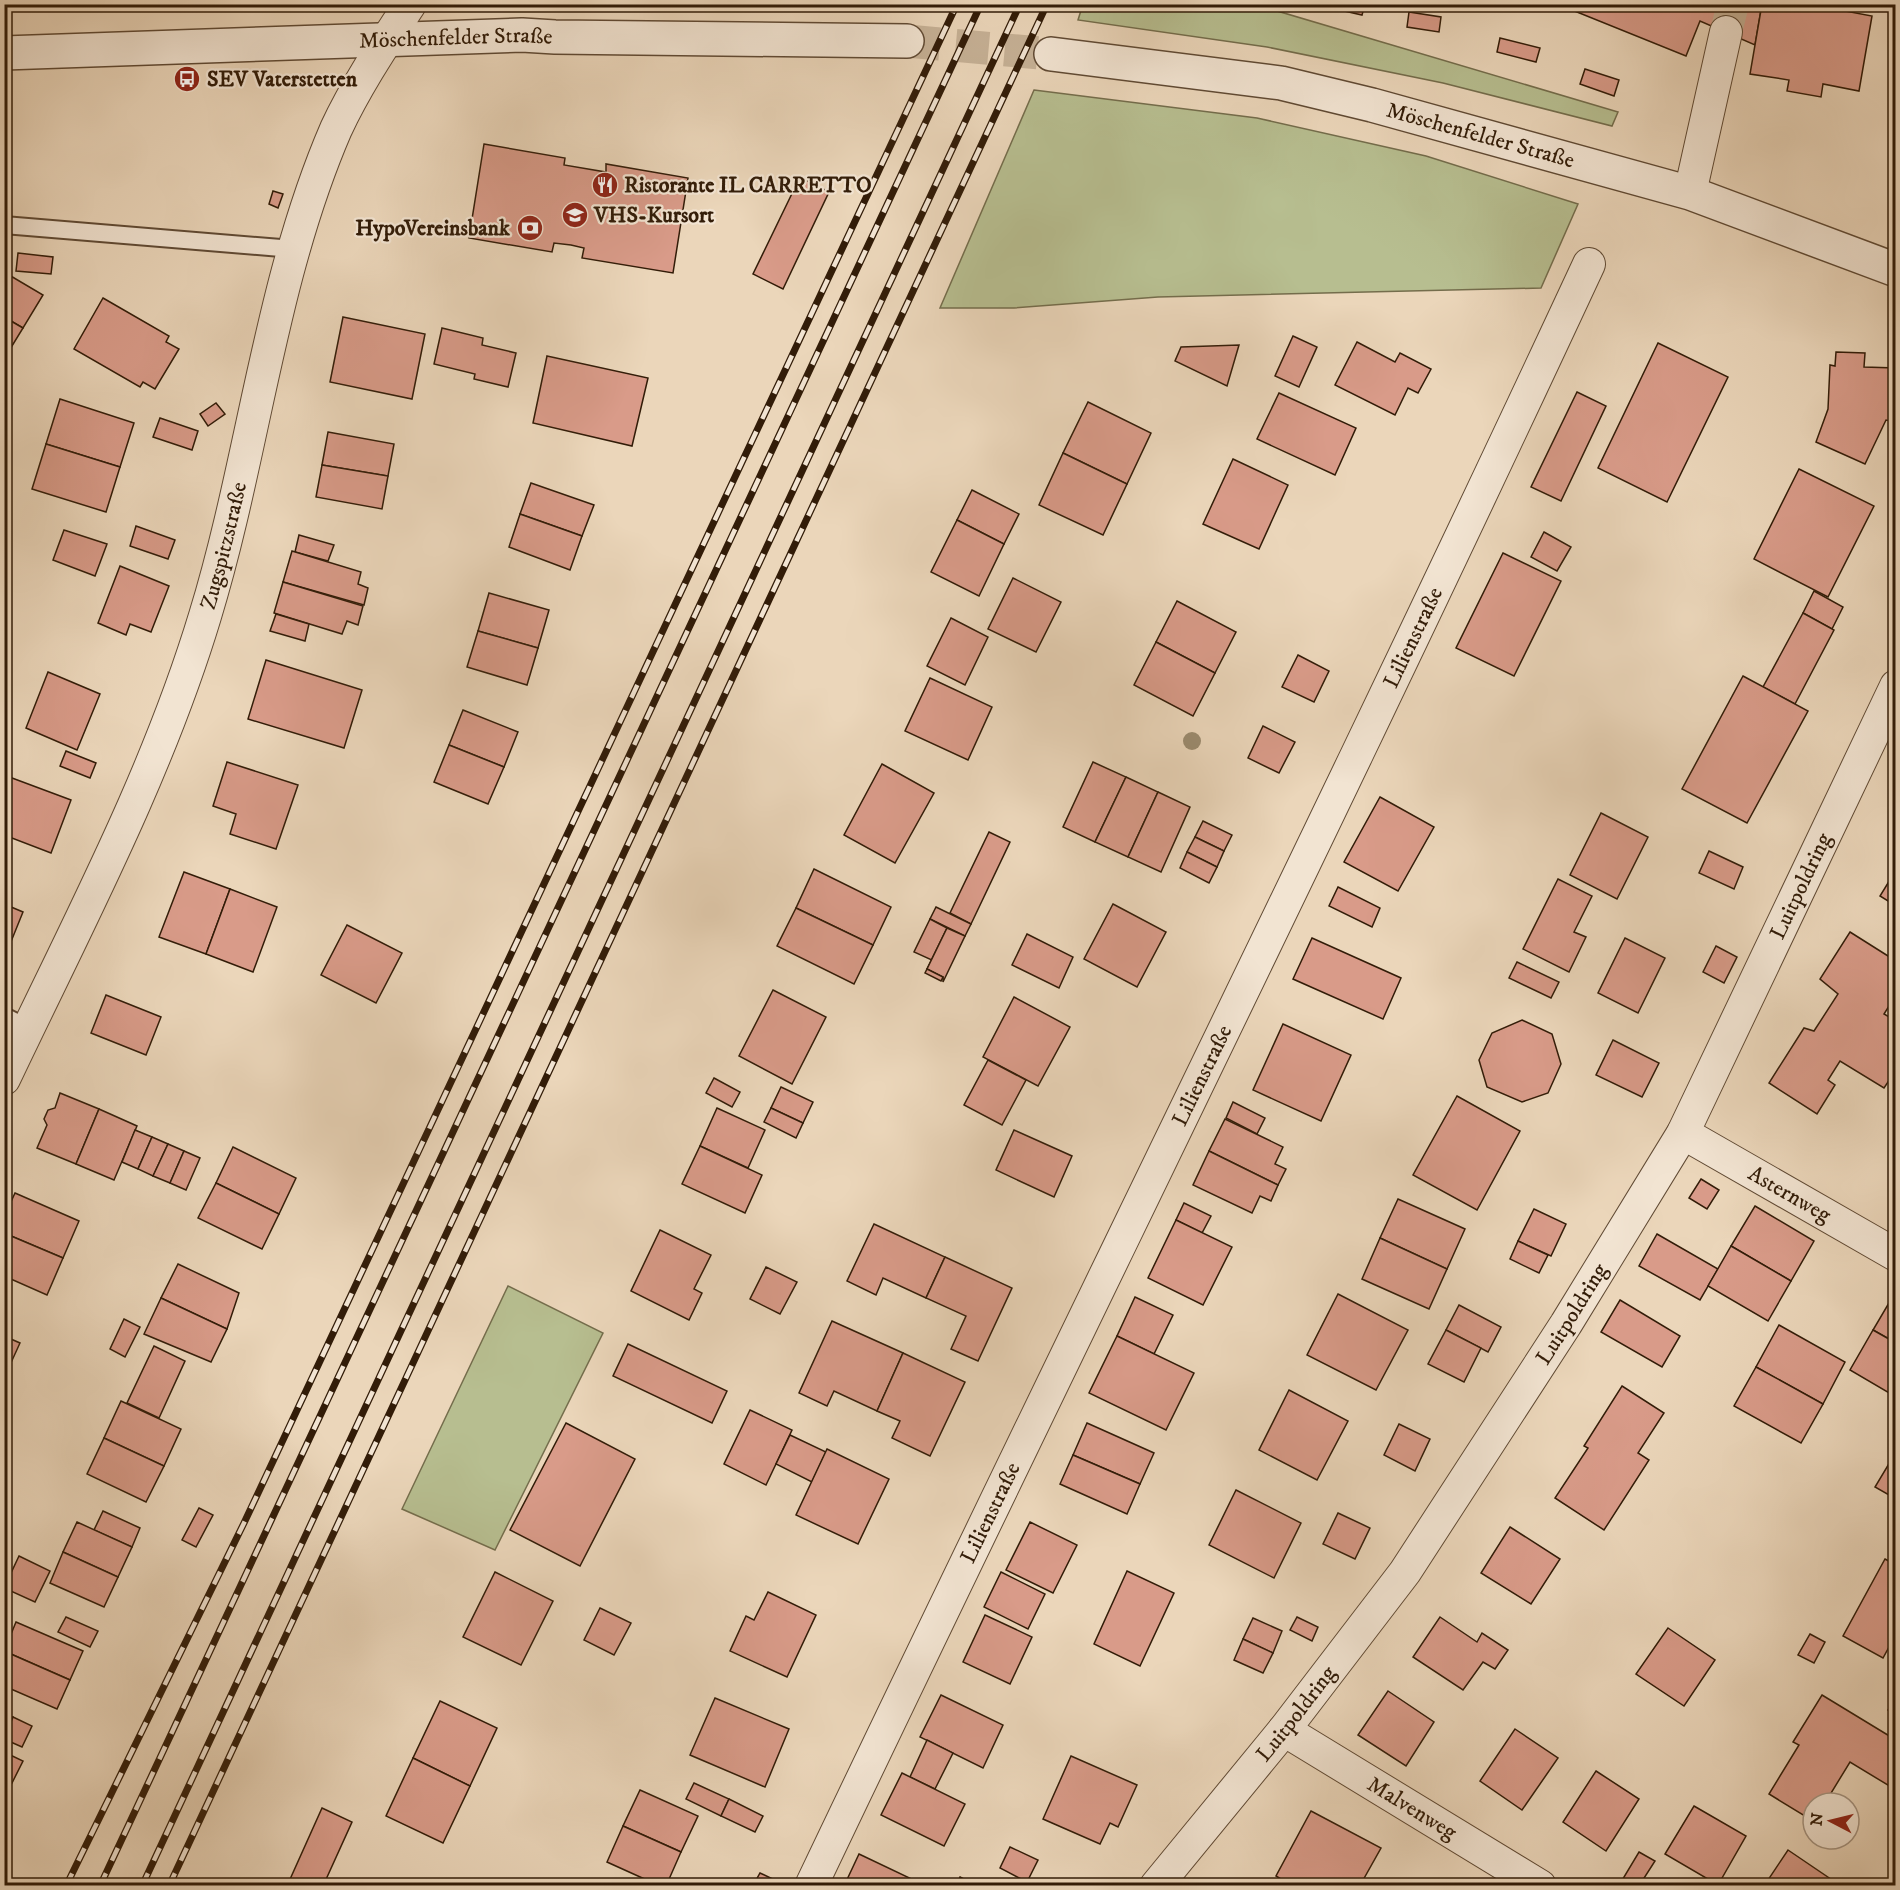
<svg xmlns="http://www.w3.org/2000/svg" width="1900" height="1890" font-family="'IM FELL DW Pica',serif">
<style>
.green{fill:#b7be90;stroke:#746d4c;stroke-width:1.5}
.building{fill:#d99b89;stroke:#321c08;stroke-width:1.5}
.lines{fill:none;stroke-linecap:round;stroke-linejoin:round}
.minor-tunnel{stroke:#c6b196;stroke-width:32;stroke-dasharray:32 16;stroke-linecap:butt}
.tertiary-tunnel{stroke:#c6b196;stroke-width:33;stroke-dasharray:33 16;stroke-linecap:butt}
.service-casing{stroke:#604a34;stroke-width:20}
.minor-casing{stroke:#604a34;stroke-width:34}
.tertiary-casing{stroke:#604a34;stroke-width:36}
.service{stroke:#f2e4d2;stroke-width:16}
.minor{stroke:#f2e4d2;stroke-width:32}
.tertiary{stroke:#f2e4d2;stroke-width:33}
.rail-casing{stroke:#321c08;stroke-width:7}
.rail{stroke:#f2e4d2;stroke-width:4.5;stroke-dasharray:14;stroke-linecap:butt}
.tree{fill:#9b8b6f}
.labels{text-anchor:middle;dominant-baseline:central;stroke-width:4.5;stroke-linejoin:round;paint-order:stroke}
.street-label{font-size:22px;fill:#321c08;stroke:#f2e4d2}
.poi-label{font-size:22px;font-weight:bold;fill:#321c08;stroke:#f2e4d2;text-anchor:start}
</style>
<rect width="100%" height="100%" fill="#ebd6ba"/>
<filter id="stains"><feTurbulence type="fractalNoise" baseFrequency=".00333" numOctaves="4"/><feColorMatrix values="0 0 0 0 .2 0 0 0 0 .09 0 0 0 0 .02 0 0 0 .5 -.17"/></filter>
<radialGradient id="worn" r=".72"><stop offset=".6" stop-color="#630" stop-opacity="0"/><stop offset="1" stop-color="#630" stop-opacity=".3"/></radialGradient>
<!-- green -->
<g class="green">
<polygon points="1083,4 1257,5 1618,112 1612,126 1443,83 1267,47 1078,20"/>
<polygon points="1034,90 1257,118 1426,156 1578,204 1541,288 1158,297 1014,308 940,308"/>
<polygon points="508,1286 603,1333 495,1550 402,1509"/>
</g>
<!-- building -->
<g class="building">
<polygon points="1346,4 1365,4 1362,15 1344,11"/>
<polygon points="1551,4 1573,4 1572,10"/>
<polygon points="1573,4 1762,4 1755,45 1700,21 1686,56 1572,10"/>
<polygon points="1762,4 1808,4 1872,16 1859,91 1823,84 1821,97 1787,91 1789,80 1750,74"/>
<polygon points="1409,12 1441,17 1439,32 1407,27"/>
<polygon points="1500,38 1540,48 1536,62 1497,52"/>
<polygon points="1585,69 1619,80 1614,96 1580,84"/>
<polygon points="1896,125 1896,149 1891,148"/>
<polygon points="484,144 565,158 564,165 606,172 606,164 688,178 673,273 582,258 584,248 571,245 554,243 552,252 469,238"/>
<polygon points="800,177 829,192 783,289 753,274"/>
<polygon points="273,191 283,194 278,208 269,204"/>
<polygon points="18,253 53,257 51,274 16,271"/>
<polygon points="4,272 43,295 23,328 4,317"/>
<polygon points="103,298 169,336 166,342 179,349 155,389 143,382 140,387 74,349"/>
<polygon points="4,317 23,328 4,359"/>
<polygon points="343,317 425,334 412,399 330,382"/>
<polygon points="442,328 483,338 482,345 516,353 508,387 474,379 475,374 434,364"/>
<polygon points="1293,336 1317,347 1299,387 1275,376"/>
<polygon points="1357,342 1395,362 1400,353 1431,369 1418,393 1408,388 1395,415 1335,385"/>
<polygon points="1658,343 1728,377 1667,502 1598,468"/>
<polygon points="1239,345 1227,386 1175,361 1181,347"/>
<polygon points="1836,352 1865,353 1864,367 1896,368 1896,422 1886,420 1865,464 1816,442 1828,409 1830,365 1835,366"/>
<polygon points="547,356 648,378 632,446 533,423"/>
<polygon points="1577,392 1606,406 1561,501 1531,487"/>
<polygon points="1279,393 1356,428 1335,475 1257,439"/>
<polygon points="60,399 134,423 120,467 46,444"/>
<polygon points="1088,402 1151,433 1127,484 1063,453"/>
<polygon points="216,403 225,414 208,426 200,414"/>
<polygon points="160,418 198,431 192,450 153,437"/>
<polygon points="328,432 394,444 388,476 322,465"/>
<polygon points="46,444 120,467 106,512 32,489"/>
<polygon points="1063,453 1127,484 1103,535 1039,505"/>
<polygon points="1233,459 1288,485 1259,549 1203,524"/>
<polygon points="322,465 388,476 382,509 316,497"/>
<polygon points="1799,469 1874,506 1828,597 1754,559"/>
<polygon points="531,483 594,505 582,536 520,514"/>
<polygon points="972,490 1019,514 1004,544 957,520"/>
<polygon points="520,514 582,536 570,570 509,547"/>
<polygon points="957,520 1004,544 979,596 931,572"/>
<polygon points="136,526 175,540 168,559 130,546"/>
<polygon points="64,530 107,544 95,576 53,560"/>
<polygon points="1544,532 1571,547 1557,571 1531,557"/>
<polygon points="299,535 334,545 328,561 295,552"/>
<polygon points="292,551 361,572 358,584 368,588 364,605 283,582"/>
<polygon points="1503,553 1561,581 1514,676 1456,648"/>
<polygon points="120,566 169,586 151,632 130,624 126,635 98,623"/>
<polygon points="1013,578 1061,602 1036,652 988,629"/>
<polygon points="283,582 363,606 358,625 347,621 342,634 274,613"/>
<polygon points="1814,591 1843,607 1832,629 1803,613"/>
<polygon points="489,593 549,610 538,648 478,631"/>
<polygon points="1177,601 1236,632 1215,673 1156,642"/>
<polygon points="1803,613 1834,630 1795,704 1763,687"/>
<polygon points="276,614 309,624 305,641 270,631"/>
<polygon points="951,618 988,637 965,685 927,666"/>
<polygon points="478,631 538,648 527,685 467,667"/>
<polygon points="1156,642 1215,673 1193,716 1134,685"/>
<polygon points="1298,655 1329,671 1314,702 1282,687"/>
<polygon points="266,660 362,690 344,748 248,719"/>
<polygon points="48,672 100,694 77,750 26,728"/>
<polygon points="1743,676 1808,711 1747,823 1682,789"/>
<polygon points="930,678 992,707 968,760 905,731"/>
<polygon points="463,710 518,732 504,767 449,745"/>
<polygon points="1263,726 1295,742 1279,773 1248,758"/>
<polygon points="449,745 504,767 488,804 434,782"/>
<polygon points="66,751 96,763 90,778 60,766"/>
<polygon points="227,762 298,785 276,849 230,834 236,814 213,806"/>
<polygon points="1093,762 1126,777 1095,842 1063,827"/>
<polygon points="882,764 934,793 895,863 844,835"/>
<polygon points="4,775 71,800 51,853 4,835"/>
<polygon points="1126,777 1158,792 1128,857 1095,842"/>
<polygon points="1158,792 1190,807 1161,872 1128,857"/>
<polygon points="1380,797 1434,827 1398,891 1344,862"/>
<polygon points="1601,813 1648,837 1617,899 1570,875"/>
<polygon points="1203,821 1232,835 1224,851 1195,837"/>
<polygon points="989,832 1010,842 971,924 950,913"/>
<polygon points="1195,837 1224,851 1217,867 1187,852"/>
<polygon points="1709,851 1743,867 1734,889 1699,873"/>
<polygon points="1187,852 1217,867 1209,883 1180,868"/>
<polygon points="814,869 891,907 873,945 796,908"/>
<polygon points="1896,870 1896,906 1880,896"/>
<polygon points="184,872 230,889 206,954 159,937"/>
<polygon points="1558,879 1592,896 1574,932 1586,937 1569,972 1523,949"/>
<polygon points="1338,887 1380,908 1372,927 1329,906"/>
<polygon points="230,889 277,907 253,972 206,954"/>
<polygon points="4,904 23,912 6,954 4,953"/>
<polygon points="1113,904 1166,932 1137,987 1084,959"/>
<polygon points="936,907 971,924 965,936 930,919"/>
<polygon points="796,908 873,945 854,984 777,946"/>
<polygon points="930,919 947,928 927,969 932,960 914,952"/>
<polygon points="347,925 402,953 376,1003 321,975"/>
<polygon points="947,928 965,936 943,982 943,977 927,969"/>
<polygon points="1850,932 1896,961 1896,995 1884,1014 1896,1021 1896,1070 1884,1088 1840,1061 1828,1080 1835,1085 1817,1114 1769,1083 1804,1028 1814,1031 1838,994 1820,979"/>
<polygon points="1027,934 1073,957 1059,988 1012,965"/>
<polygon points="1312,938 1401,978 1383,1019 1293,979"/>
<polygon points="1625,938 1665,958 1638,1013 1598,993"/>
<polygon points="1716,946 1737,957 1724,983 1703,972"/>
<polygon points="1517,962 1559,982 1551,998 1509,978"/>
<polygon points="927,969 943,977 941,981 925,973"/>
<polygon points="773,990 826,1017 792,1084 739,1056"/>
<polygon points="106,995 161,1017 146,1055 91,1033"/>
<polygon points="1014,997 1070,1027 1038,1086 983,1057"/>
<polygon points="1522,1020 1552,1034 1561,1064 1548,1093 1522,1102 1487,1087 1479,1060 1492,1033"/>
<polygon points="1283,1024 1351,1055 1321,1121 1253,1090"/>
<polygon points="1613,1040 1659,1063 1642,1097 1596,1075"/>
<polygon points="988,1060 1026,1080 1002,1125 964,1105"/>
<polygon points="714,1078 740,1092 732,1107 706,1093"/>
<polygon points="781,1087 813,1102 803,1123 771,1108"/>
<polygon points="60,1093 99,1109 76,1164 37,1148 47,1125 44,1119 48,1110 55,1108"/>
<polygon points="1457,1096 1520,1131 1477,1210 1413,1175"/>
<polygon points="1233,1102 1265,1118 1257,1134 1226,1118"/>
<polygon points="717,1108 765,1130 748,1168 700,1146"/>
<polygon points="771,1108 803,1123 796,1138 764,1122"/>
<polygon points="99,1109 137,1126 114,1180 76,1164"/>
<polygon points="1225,1119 1283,1147 1275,1164 1286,1169 1278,1185 1209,1151"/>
<polygon points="135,1130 152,1137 138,1169 122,1162"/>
<polygon points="1014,1130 1072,1156 1054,1197 996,1170"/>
<polygon points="152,1137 168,1144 153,1176 138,1169"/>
<polygon points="168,1144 184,1151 170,1183 153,1176"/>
<polygon points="700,1146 762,1175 745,1213 682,1184"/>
<polygon points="233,1147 296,1178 279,1214 216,1183"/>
<polygon points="184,1151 200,1158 186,1190 170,1183"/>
<polygon points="1209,1151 1278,1185 1271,1201 1260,1196 1252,1213 1193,1185"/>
<polygon points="1701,1179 1719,1190 1707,1209 1689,1198"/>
<polygon points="216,1183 279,1214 262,1249 198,1218"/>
<polygon points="15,1193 79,1221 63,1258 4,1233 4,1217"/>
<polygon points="1398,1199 1465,1229 1447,1269 1380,1238"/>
<polygon points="1184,1203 1211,1216 1202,1233 1176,1220"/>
<polygon points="1755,1206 1814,1241 1791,1281 1731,1246"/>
<polygon points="1534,1209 1566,1224 1551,1256 1518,1241"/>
<polygon points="1176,1220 1232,1247 1203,1305 1148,1278"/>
<polygon points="874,1224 945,1257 926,1298 883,1278 876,1295 847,1281"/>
<polygon points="660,1230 711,1255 694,1289 702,1293 689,1320 631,1291"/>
<polygon points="4,1233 63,1258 47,1295 4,1276"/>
<polygon points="1657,1234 1718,1269 1700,1300 1639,1266"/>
<polygon points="1380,1238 1447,1269 1429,1309 1362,1279"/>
<polygon points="1518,1241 1548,1255 1539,1273 1510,1259"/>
<polygon points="1731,1246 1791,1281 1768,1321 1708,1286"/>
<polygon points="945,1257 1012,1288 978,1361 951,1349 966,1316 926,1298"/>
<polygon points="178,1264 239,1293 227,1329 161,1298"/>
<polygon points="766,1267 797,1282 780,1314 750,1299"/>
<polygon points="1896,1291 1896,1343 1873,1330"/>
<polygon points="1338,1294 1408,1330 1376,1390 1307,1355"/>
<polygon points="1135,1297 1173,1315 1154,1354 1117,1336"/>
<polygon points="161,1298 227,1329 211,1362 144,1334"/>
<polygon points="1620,1300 1680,1336 1662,1367 1601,1332"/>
<polygon points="1459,1305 1501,1327 1488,1352 1446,1330"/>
<polygon points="124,1319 140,1327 125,1357 110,1349"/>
<polygon points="832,1321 903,1353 877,1411 834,1391 827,1406 799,1393"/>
<polygon points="1779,1325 1845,1362 1823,1404 1756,1367"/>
<polygon points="1446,1330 1481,1348 1464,1382 1428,1364"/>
<polygon points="1873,1330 1896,1343 1896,1397 1850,1370"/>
<polygon points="4,1336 20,1343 4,1378"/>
<polygon points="1117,1336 1194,1373 1166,1430 1089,1393"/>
<polygon points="628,1344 727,1391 712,1423 613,1376"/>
<polygon points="154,1346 185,1361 159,1418 127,1403"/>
<polygon points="903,1353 965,1382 930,1456 892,1438 900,1421 877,1411"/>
<polygon points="1756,1367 1823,1404 1801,1443 1734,1406"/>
<polygon points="1622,1386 1664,1413 1638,1453 1649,1460 1604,1530 1555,1498 1588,1448 1584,1446"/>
<polygon points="1289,1390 1348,1421 1317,1480 1259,1450"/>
<polygon points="121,1401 181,1429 164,1466 104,1438"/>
<polygon points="750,1410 792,1430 766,1485 724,1464"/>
<polygon points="566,1423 635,1459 580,1566 510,1530"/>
<polygon points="1087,1423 1154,1453 1140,1484 1073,1455"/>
<polygon points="1399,1424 1430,1439 1415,1471 1384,1455"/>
<polygon points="790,1435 826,1452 812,1482 776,1464"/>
<polygon points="104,1438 164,1466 146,1502 87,1474"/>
<polygon points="827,1449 889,1479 858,1544 796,1515"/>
<polygon points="1896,1452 1896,1499 1875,1487"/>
<polygon points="1073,1455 1140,1484 1127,1514 1060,1484"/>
<polygon points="1236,1490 1301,1523 1274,1578 1209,1545"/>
<polygon points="199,1508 213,1515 196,1547 182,1540"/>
<polygon points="103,1511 140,1528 132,1547 94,1530"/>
<polygon points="1338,1513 1370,1528 1355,1559 1323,1544"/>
<polygon points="77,1522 132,1547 118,1577 63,1552"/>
<polygon points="1030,1522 1077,1545 1053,1593 1006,1570"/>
<polygon points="1510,1527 1560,1559 1531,1604 1481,1573"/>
<polygon points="63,1552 118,1577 104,1607 50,1583"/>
<polygon points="19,1556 50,1571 35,1602 4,1588"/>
<polygon points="1885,1559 1896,1565 1896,1634 1883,1658 1843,1636"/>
<polygon points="1127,1571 1174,1593 1140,1666 1094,1644"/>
<polygon points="495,1572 553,1601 521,1665 463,1637"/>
<polygon points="1001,1572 1045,1594 1028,1629 984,1607"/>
<polygon points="768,1592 816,1615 787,1677 730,1651 746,1616 754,1620"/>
<polygon points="600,1608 631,1623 614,1655 584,1640"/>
<polygon points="985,1615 1032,1637 1010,1684 963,1662"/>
<polygon points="66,1617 98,1631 90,1647 58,1632"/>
<polygon points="1297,1617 1318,1627 1312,1641 1290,1630"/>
<polygon points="1440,1617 1477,1642 1482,1633 1508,1650 1495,1669 1483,1662 1463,1690 1413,1657"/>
<polygon points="1253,1618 1282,1631 1273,1653 1243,1639"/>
<polygon points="16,1622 83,1651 70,1680 4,1651"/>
<polygon points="1668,1628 1715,1660 1684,1706 1636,1674"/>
<polygon points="1810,1634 1825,1642 1814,1663 1798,1655"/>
<polygon points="1243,1639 1273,1653 1263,1673 1234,1660"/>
<polygon points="4,1651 70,1680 57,1709 4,1686"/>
<polygon points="1388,1691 1434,1722 1406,1766 1358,1735"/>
<polygon points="941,1695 1003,1725 983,1768 920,1737"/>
<polygon points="1822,1695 1896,1740 1896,1790 1850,1762 1825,1803 1813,1803 1813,1821 1769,1794 1799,1745 1793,1742"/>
<polygon points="715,1698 789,1729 765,1787 690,1755"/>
<polygon points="1896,1698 1896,1715 1888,1710"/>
<polygon points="440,1701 497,1728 470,1786 413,1758"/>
<polygon points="4,1713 13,1717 4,1735"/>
<polygon points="13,1717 32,1726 22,1747 4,1739"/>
<polygon points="1515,1729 1558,1758 1522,1810 1480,1781"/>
<polygon points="927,1740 953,1753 935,1789 910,1777"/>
<polygon points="4,1752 23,1761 4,1799"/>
<polygon points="1071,1756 1137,1785 1118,1827 1110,1823 1100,1844 1043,1819"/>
<polygon points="413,1758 470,1786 443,1843 386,1816"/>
<polygon points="1596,1771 1639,1799 1606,1851 1563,1822"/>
<polygon points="902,1773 965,1804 944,1846 881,1815"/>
<polygon points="694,1783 729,1799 721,1816 686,1799"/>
<polygon points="640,1790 698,1816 681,1852 623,1826"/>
<polygon points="729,1799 763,1816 755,1832 721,1816"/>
<polygon points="1694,1806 1746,1836 1718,1885 1665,1854"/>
<polygon points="322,1808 352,1822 323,1886 287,1886"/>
<polygon points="1311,1811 1381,1848 1362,1882 1368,1886 1277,1886 1281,1879 1276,1876"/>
<polygon points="623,1826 681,1852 666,1886 660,1886 607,1862"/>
<polygon points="1010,1847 1038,1860 1027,1882 1000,1868"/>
<polygon points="1788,1850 1841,1886 1764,1886"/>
<polygon points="1639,1852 1655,1861 1639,1886 1627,1886 1621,1882"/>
<polygon points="859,1854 918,1882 916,1886 844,1886"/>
<polygon points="760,1873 775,1880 772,1886 755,1882"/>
<polygon points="960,1877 977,1886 956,1886"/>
</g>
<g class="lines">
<!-- minor-tunnel -->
<polyline class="minor-tunnel" points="1726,32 1733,4"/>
<!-- tertiary-tunnel -->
<polyline class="tertiary-tunnel" points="907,41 1051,54"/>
<!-- service casing -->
<g class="service-casing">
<g id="service">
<polyline points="4,225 293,249"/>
<polyline points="4,1016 30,1029"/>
</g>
</g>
<!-- minor casing -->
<g class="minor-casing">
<g id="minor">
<polyline points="1690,193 1726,32"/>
<path id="s1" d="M4 1079C76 927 156 778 205 616 254 456 269 284 336 129 356 86 384 44 410 4"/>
<path id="s2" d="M1683 1133 1896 1255"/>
<path id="s3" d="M1284 1730 1540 1886"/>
<path id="s4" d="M811 1886C1069 1344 1336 808 1589 264"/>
<path id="s5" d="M1156 1886 1284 1730 1405 1572 1566 1324 1683 1133 1896 686"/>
</g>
</g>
<!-- tertiary casing -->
<g class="tertiary-casing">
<g id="tertiary">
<path id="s6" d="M4 53 522 35 555 37 907 41"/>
<path id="s7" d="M1051 54 1281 83 1372 105 1690 193 1896 270"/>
</g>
</g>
<!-- service -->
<use href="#service" class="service"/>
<!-- minor -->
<use href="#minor" class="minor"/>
<!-- tertiary -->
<use href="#tertiary" class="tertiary"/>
<!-- rail casing -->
<g class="rail-casing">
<g id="rail">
<polyline points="66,1886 244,1523 957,4"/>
<polyline points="100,1886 981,4"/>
<polyline points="142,1886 1020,4"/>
<polyline points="169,1886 1047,4"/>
</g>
</g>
<!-- rail -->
<use href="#rail" class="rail"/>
</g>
<!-- trees -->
<circle class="tree" cx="1192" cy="741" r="9"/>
<!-- icons -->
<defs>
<g id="bus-disc" transform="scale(1.35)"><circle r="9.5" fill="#8f2418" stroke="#f2e4d2"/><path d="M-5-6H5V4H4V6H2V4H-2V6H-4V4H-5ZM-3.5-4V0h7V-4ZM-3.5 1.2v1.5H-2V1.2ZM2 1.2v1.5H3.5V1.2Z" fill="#fff"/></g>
<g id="restaurant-disc" transform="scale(1.35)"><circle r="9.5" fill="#8f2418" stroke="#f2e4d2"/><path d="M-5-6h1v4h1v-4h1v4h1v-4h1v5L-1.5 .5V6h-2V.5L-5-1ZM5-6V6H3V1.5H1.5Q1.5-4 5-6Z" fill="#fff"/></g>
<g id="school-disc" transform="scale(1.35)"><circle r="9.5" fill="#8f2418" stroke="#f2e4d2"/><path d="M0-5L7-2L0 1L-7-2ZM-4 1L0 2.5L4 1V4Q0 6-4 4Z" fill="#fff"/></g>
<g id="bank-disc" transform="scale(1.35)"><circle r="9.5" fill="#8f2418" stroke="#f2e4d2"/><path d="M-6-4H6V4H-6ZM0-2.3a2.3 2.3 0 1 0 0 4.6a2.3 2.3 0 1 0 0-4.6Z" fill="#fff"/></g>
</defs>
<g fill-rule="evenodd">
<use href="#bus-disc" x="187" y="79"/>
<use href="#restaurant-disc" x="605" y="185"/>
<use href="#school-disc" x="575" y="215"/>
<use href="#bank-disc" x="530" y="228"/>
</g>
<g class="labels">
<!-- street labels -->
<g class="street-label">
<text stroke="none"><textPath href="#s6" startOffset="452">Möschenfelder Straße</textPath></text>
<text stroke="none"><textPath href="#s7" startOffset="438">Möschenfelder Straße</textPath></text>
<text stroke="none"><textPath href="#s1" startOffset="578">Zugspitzstraße</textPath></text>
<text stroke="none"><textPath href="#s4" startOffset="1386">Lilienstraße</textPath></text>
<text stroke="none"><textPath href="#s5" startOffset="1194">Luitpoldring</textPath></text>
<text stroke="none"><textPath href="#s4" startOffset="900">Lilienstraße</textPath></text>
<text stroke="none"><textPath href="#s2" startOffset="123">Asternweg</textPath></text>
<text stroke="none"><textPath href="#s5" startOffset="708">Luitpoldring</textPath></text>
<text stroke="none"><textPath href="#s4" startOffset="414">Lilienstraße</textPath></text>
<text stroke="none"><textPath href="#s5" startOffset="222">Luitpoldring</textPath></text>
<text stroke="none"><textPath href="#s3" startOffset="150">Malvenweg</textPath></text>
</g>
<!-- poi labels -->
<g class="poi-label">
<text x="207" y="79">SEV Vaterstetten</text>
<text x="624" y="185">Ristorante IL CARRETTO</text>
<text x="594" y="215">VHS-Kursort</text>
<text x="510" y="228" text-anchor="end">HypoVereinsbank</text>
</g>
</g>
<!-- margin -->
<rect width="1900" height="1890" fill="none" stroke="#ebd6ba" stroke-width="24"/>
<rect x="6" y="6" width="1888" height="1878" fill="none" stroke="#321c08" stroke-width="3"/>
<rect x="12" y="12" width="1876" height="1866" fill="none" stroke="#321c08" stroke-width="1.5"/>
<!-- north arrow -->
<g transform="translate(1831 1821) rotate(277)"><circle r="28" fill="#f2e4d2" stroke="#a59481" stroke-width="1.5"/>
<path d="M0-4.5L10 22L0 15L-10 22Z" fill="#8f2418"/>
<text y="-9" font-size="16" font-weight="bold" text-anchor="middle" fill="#321c08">N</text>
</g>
<rect width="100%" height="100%" filter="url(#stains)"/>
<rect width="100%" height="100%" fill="url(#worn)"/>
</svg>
